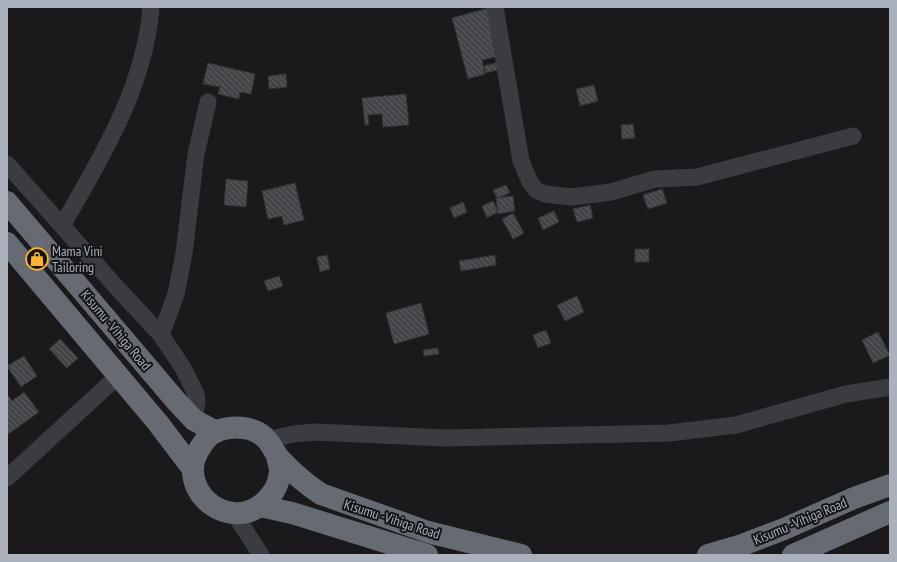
<svg xmlns="http://www.w3.org/2000/svg" width="897" height="562" font-family="'PT Sans Narrow',sans-serif">
<style>
.building{fill:url(#building-back-hatch);stroke:#333438}
.lines{fill:none;stroke-linecap:round;stroke-linejoin:round}
.minor{stroke:#3a3c41;stroke-width:17}
.highway{stroke:#666a73;stroke-width:22}
.labels{text-anchor:middle;dominant-baseline:central;stroke-width:4;stroke-linejoin:round;paint-order:stroke}
.poi-label{font-size:14px;fill:#abb1bc;stroke:#141517;text-anchor:start}
.street-label{font-size:14px;fill:#abb1bc;stroke:#141517}
</style>
<defs>
<pattern id="building-back-hatch" width="6" height="6" patternUnits="userSpaceOnUse"><rect width="6" height="6" fill="#434549"/><path d="M-1 5l2 2M0 0l6 6M5-1l2 2" fill="none" stroke="#5b5d61"/></pattern>
</defs>
<rect width="100%" height="100%" fill="#1a1a1c"/>
<!-- building -->
<g class="building">
<polygon points="488,8 500,56 482,60 485,74 468,79 452,18"/>
<polygon points="499,62 501,69 486,73 484,66"/>
<polygon points="208,63 255,74 251,94 240,92 239,99 218,94 220,87 203,84"/>
<polygon points="286,74 287,87 269,89 268,76"/>
<polygon points="594,85 598,101 580,106 576,89"/>
<polygon points="406,94 409,125 383,127 382,114 368,115 369,125 365,125 362,98"/>
<polygon points="633,124 635,138 622,139 621,125"/>
<polygon points="226,179 248,181 246,207 224,205"/>
<polygon points="295,183 304,220 284,225 282,216 268,219 262,191"/>
<polygon points="506,185 510,193 497,198 493,190"/>
<polygon points="662,189 667,203 648,209 643,195"/>
<polygon points="513,196 515,211 498,214 496,198"/>
<polygon points="493,201 498,212 487,218 482,206"/>
<polygon points="463,202 467,212 454,218 450,208"/>
<polygon points="590,205 593,218 577,222 573,209"/>
<polygon points="554,211 559,222 543,230 538,218"/>
<polygon points="513,213 524,233 513,239 502,219"/>
<rect x="635" y="249" width="14" height="13"/>
<polygon points="327,255 330,269 320,272 317,257"/>
<polygon points="495,255 496,265 461,271 459,261"/>
<polygon points="279,276 283,286 268,291 264,281"/>
<polygon points="577,296 584,312 565,321 557,305"/>
<polygon points="421,303 429,334 394,344 386,313"/>
<polygon points="546,330 551,343 538,348 533,335"/>
<polygon points="878,332 890,355 873,363 862,340"/>
<polygon points="60,339 78,358 67,368 49,349"/>
<polygon points="438,348 439,354 424,356 423,350"/>
<polygon points="24,356 37,376 21,387 7,366"/>
<polygon points="24,392 39,412 7,435 7,394 12,401"/>
</g>
<g class="lines">
<!-- minor -->
<g class="minor">
<polyline points="495,7 521,161 530,182 536,190 545,194 571,197 611,192 655,179 697,177 853,136"/>
<polyline points="7,164 119,290 161,335 183,368 196,394 197,401 194,420"/>
<path d="M62 226C101 158 145 87 151 7"/>
<polyline points="161,335 176,294 184,253 196,154 208,102"/>
<polyline points="268,440 293,434 315,432 446,438 669,433 736,425 846,394 890,387"/>
<polyline points="7,478 118,376"/>
<polyline points="234,513 261,555"/>
</g>
<!-- highway -->
<g class="highway">
<polyline points="7,202 177,402 194,420 216,432"/>
<polyline points="7,243 158,423 193,469"/>
<path d="M277 456C278 461 280 467 280 471 279 494 256 516 233 513 201 509 182 475 200 448 204 441 210 434 217 431 234 425 256 426 268 441 272 446 275 453 279 458 293 473 304 483 321 494L428 532 521 555"/>
<polyline points="260,506 292,513 427,555"/>
<polyline points="708,555 742,545 784,529 854,498 890,485"/>
<polyline points="793,555 890,512"/>
</g>
</g>
<!-- icons -->
<defs>
<g id="shop-ring" transform="scale(1.15)"><circle r="9.5" fill="#141517" stroke="#fdb231" stroke-width="1.5"/><path d="M-5-2.5h2.3a2.7 3.5 0 0 1 5.4 0H5L5.5 6h-11ZM-1.5-2.5h3a1.5 2.3 0 0 0-3 0Z" fill="#fdb231"/></g>
</defs>
<g fill-rule="evenodd">
<use href="#shop-ring" x="37" y="259"/>
</g>
<g class="labels">
<!-- poi labels -->
<g class="poi-label">
<text x="52" y="251">Mama Vini<tspan x="52" dy="16">Tailoring</tspan></text>
</g>
<!-- street labels -->
<g class="street-label">
<text transform="translate(116 330) rotate(50)">Kisumu -Vihiga Road</text>
<text transform="translate(392 519) rotate(18)">Kisumu -Vihiga Road</text>
<text transform="translate(800 521) rotate(-23)">Kisumu -Vihiga Road</text>
</g>
</g>
<!-- border -->
<rect width="897" height="562" fill="none" stroke="#abb1bc" stroke-width="16"/>
</svg>
